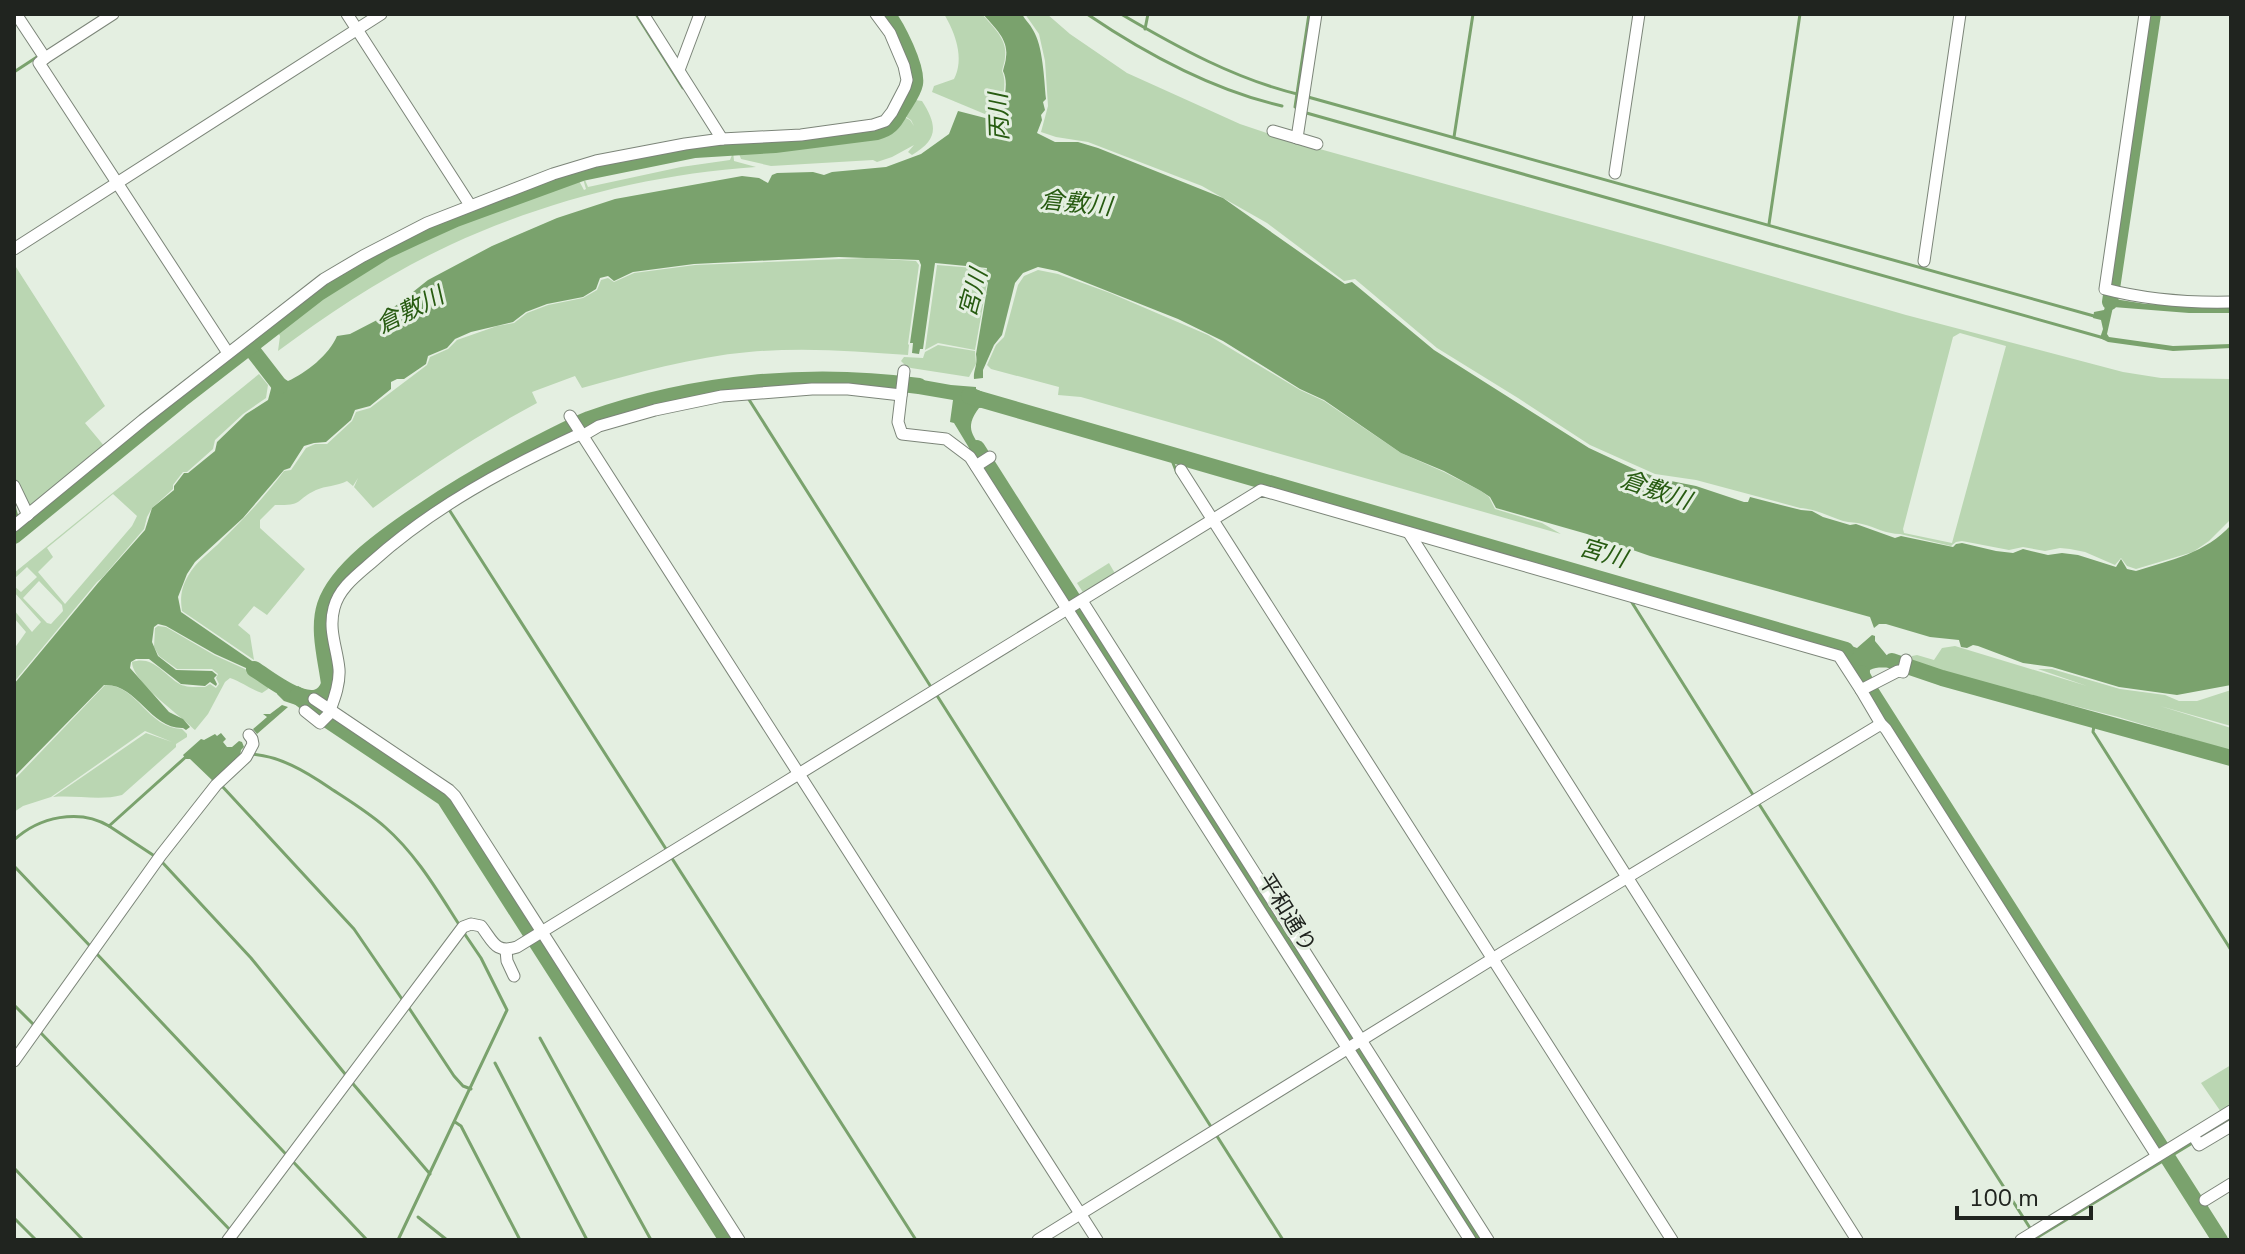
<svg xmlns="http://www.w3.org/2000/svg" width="2245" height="1254" font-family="'Nunito Sans','Noto Sans JP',sans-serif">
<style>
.green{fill:#bad6b2;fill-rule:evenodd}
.water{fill:#7aa26d}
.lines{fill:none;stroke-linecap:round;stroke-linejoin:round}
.stream{stroke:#7aa26d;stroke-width:3}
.river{stroke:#7aa26d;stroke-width:16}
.street-casing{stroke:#7c8579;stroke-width:13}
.street{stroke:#fff;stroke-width:11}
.labels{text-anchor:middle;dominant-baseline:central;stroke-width:6;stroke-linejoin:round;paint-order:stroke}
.street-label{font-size:22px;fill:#20241f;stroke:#e4efe1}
.water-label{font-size:24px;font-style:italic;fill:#275b11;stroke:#e4efe1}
</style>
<rect width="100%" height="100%" fill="#e4efe1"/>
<!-- green -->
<g class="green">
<path d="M944 14H982C992 26 1008 39 1005 57 1005 61 1003 66 1002 71 1008 84 1002 107 992 117L932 92 934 86 954 79C965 59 955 32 944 14Z"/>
<path d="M1025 14H1047L1070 34 1127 73 1240 124 1291 141 1664 245 1906 315 2123 372 2161 378 2231 379V519L2209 541 2193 552 2136 569 2127 566 2121 558 2115 565 2085 552 2070 549 2060 548 2045 551 2023 547 2009 550 1962 541 1956 542 1951 546 1900 534C1886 534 1875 527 1862 524 1856 522 1850 523 1843 521 1828 516 1816 509 1800 508L1696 480 1655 474 1590 445 1518 398 1437 348 1355 279 1344 281 1267 223 1202 186 1088 142 1056 137 1041 132 1048 106 1045 61 1039 34ZM1960 333 2006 346 1952 543 1904 533 1903 529 1953 337Z"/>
<path d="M915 100 922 101C938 126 938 140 912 155L908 152 914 145 892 157 877 162 873 160 771 166 741 159 738 151 778 150 874 137C888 133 895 129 902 116L910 120 914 126 911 120 903 115Z"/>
<path d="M733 151 734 161 756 167C651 174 545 201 450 245 388 274 332 311 278 351L280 336 277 331C313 303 349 277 389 255 448 222 514 199 578 179L584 190 586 189 583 179 657 161ZM728 153 732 155 730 160 681 167 588 187 585 180 658 162Z"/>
<path d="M866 258 916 261 919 265 908 344 909 345 908 355C855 351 802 347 749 352 692 357 637 373 582 388L575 376 532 392 537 403C479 434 425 470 373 508L354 487 358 478 353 486 347 481C337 486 325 486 316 490 295 500 304 506 275 505L260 520V528L305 569 267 615 254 606 238 625 250 635 254 660 182 611C180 598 181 588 188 576 196 561 211 552 222 540 245 518 265 496 284 471L291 470 306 448 315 444H327L352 421 356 412 370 408 427 365 430 357 448 349 457 340 497 326 514 323 527 313 548 305 583 298 597 290 601 280 608 278 614 282 634 273 695 265Z"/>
<polygon points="14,264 105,406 85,423 105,447 38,502 30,505 14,480"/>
<polygon points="937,265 986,269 984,277 987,283 975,350 938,343 925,350"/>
<polygon points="1038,270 1058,274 1110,293 1208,335 1300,390 1324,401 1401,453 1444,472 1481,491 1489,497 1495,509 1542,523 1561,534 1081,397 1058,395 1059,387 991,369 987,365 996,345 1004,337 1018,285 1024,276"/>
<polygon points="938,345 975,351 976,364 969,377 911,368 906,366 901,361 904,357 923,358 925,352"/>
<path d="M259 374 268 385 266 398 243 414 215 440 213 449 187 472H183L173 485V489L152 508 147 517 144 529 102 578 97 582 14 682V649L26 632 14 618V610L32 632 41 622 14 592V586L21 592 37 577 27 567 14 579V573ZM113 494 137 516 132 526 65 604 38 572 53 557 47 548ZM39 581 62 605 63 611 51 624 47 623 23 598Z"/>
<polygon points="1109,563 1117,577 1086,597 1077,583"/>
<path d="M158 626 166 627 214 655 245 669 270 685 268 689 262 693C250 689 242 682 230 678L225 682 208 714 195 730C181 716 132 682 132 662 152 655 163 673 178 683 185 688 197 687 205 687L210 684 216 688 219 684 216 678 218 674 212 669H177L159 656 154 647 155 628Z"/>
<polygon points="1955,646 2087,686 2038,669 2052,669 2120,689 2165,695 2179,701 2197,701 2231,690 2231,726 2160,706 2231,728 2231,751 2118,717 1934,670 1911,661 1912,656 1917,655 1934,660 1942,648"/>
<path d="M105 685C138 685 147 728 182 729L187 734V737L176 744V747L122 795C101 801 76 795 53 797L146 733 172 742 145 731 51 797 23 806 14 812V780Z"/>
<polygon points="2231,1065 2231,1105 2221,1112 2201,1083"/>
</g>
<!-- water -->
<g class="water">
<path d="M983 14H1022C1025 20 1030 24 1033 30 1043 46 1044 78 1046 99L1043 102 1045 110 1041 115 1042 120 1037 133 1055 142H1078L1098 148 1223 198 1345 284 1352 282 1434 350 1589 448 1634 469 1661 479 1696 486 1744 502H1748L1750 497 1801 510 1812 511 1823 517 1850 525 1856 524 1895 538 1901 536 1953 547 1956 544 1962 543 1996 551 2013 553 2023 549 2048 555 2062 553 2078 555 2116 567 2121 559 2127 569 2136 571C2171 560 2206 553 2231 525V685L2177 695 2119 687 2052 667 2023 663 1978 646 1973 645 1967 648 1961 647 1959 640 1930 637 1886 624H1879L1874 628 1870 617 1650 556 1587 534 1496 508 1490 497 1481 491 1444 471 1401 453 1324 400 1300 389 1223 341 1178 319 1057 271 1038 267 1023 273 1015 283 1002 335 994 345 983 370V378L974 379C973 370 978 366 976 354L988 283 985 277 987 268 935 263 923 349H920L919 354 912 353 913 343H910L921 265 919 260 839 257 694 264 633 272 614 281 608 276 600 278 596 289 583 297 547 304 526 312 513 322 471 332 455 339 447 348 428 356 426 364 404 379H397L391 382V389L370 406 355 410 351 420 326 442 314 443 304 446 290 468 284 470 243 518 195 562 187 574 178 597 181 612 275 677 271 683 246 668 215 654 166 626 158 624 154 627 152 642 158 656 176 670 212 671 217 675 214 678 217 684 216 686 210 682 205 686 181 684 149 659H136L131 662 130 668 169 712 183 719 190 727 186 730 183 728C150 729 137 683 104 685L14 777V684L98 583 145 530 152 508 174 490V486L184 473H188L215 451 217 442 246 414 268 400 272 385 265 374 267 368 288 381C306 373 329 355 337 336L350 334 379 319 428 280 492 246 557 218 615 199 742 176 759 178 768 183 772 175 777 173 813 172 824 175 832 172 886 167 921 154 949 134 958 111 993 120C1003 108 1010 85 1003 71 1004 66 1006 61 1006 57 1009 39 993 26 983 14Z"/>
<polygon points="2108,298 2146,304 2231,307 2231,313 2189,313 2113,307 2107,334 2109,337 2173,346 2231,344 2231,348 2173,351 2108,342 2100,338 2103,329 2101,320 2093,318 2094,312 2104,310"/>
<path d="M906 377 951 385 976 387V389L989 395 986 407 979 408C963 429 974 436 986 455L977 461 954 423 950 422 953 400 918 394 915 391 905 390Z"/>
<path d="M1872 635 1875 636V641L1889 658 1903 660 1901 666C1891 670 1879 665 1870 670L1869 682 1862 686 1826 649 1829 638 1857 648Z"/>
<polygon points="283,680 295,688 298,686 308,691 307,698 310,701 305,708 284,701 277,694 277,688"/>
<polygon points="282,705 288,707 257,734 253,729 267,717 263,714 270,714"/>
<polygon points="221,733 226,739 223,742 227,747 232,747 239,741 242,742 244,747 241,750 240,757 214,782 190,759 186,759 183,755 201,739 204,740 215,734 217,736"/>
</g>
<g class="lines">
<!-- stream -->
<g class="stream">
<polyline points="636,14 683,88"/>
<path d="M1087 14C1146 54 1212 90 1282 106"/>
<path d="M1121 14C1177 47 1237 80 1301 95"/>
<polyline points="1145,29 1148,14"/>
<polyline points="14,72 40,55"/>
<polyline points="1308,97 2094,316"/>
<polyline points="1295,107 1309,14"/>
<polyline points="1303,112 2104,338"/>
<polyline points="1454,137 1473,14"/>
<polyline points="1769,224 1800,14"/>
<polyline points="748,398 931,687"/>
<polyline points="1172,454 1173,463 1177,473"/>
<polyline points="14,506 17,517"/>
<polyline points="448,508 916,1240"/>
<polyline points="1631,601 1755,798"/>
<polyline points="936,694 1283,1240"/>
<polyline points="2095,719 2093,732 2095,735 2231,950"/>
<path d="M250 754C280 756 305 771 330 788 348 800 368 812 385 827 417 855 438 892 460 926"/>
<polyline points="221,785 354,929 404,1002"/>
<polyline points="1759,804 2030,1228"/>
<polyline points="109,826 156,857"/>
<path d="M14 840C39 817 79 808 109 826L188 755"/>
<polyline points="162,862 251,958 354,1085 430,1174"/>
<polyline points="14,866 91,947"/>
<polyline points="96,953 367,1240"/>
<polyline points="14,1005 34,1025"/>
<polyline points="409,1008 454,1076 463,1086 471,1089"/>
<polyline points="40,1032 231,1231"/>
<polyline points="540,1038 651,1240"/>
<polyline points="495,1063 587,1240"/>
<polyline points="455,1122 461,1126 520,1240"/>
<polyline points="2200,1138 2231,1119"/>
<polyline points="14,1168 83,1240"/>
<polyline points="418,1217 447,1240"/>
<polyline points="14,1218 36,1240"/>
<polyline points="398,1240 507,1010 481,958 464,933"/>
<polyline points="2033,1240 2194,1142"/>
</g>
<!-- river -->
<g class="river">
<polyline points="2110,302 2153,14"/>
<polyline points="249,346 280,386"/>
<polyline points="969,396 1846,650"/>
<polyline points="977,448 1480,1240"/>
<path d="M14 536 181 400 319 293 386 251 416 237 456 219 582 173 695 150 775 145 877 132C889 129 894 123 900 112 905 103 913 94 915 84 918 68 897 26 887 14"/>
<polyline points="1892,661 1942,678 2231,758"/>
<path d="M254 669C271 679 317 719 329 684 326 660 317 629 325 605 337 569 388 534 419 513 459 486 501 462 545 440 559 433 574 425 589 419 694 382 808 371 919 386"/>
<polyline points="1861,673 1870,690 2220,1240"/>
<polyline points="297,696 329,721 444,798 727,1240"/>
</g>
<!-- street casing -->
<g class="street-casing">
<g id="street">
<polyline points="16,14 45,58 39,63 228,353"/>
<polyline points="347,14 470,205"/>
<polyline points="643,14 722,139"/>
<polyline points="1316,14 1297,138 1317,144"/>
<path d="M2145 14 2105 289C2147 300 2187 303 2231 302"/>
<polyline points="45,58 113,14"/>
<polyline points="679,70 700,14"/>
<polyline points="1273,131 1297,138"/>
<polyline points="1615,173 1639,14"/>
<polyline points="14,249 381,14"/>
<polyline points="1924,261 1960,14"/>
<polyline points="904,371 898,422 902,434 946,439 970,457 1470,1240"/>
<polyline points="570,416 1097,1240"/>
<polyline points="582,436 599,426 655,410 722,396 812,389 848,389 901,395"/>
<polyline points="976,466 990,457"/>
<polyline points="1181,470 1672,1240"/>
<polyline points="14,486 28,515"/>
<polyline points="14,526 143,420 324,279 363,256 427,223 553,174 596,161 685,144 722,139 801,135 873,125 885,121 892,112 905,87 907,80 904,66 890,33 876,14"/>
<polyline points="1409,533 1857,1240"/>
<polyline points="1082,601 1488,1240"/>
<polyline points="1906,660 1903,672 1898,671 1861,690 1881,724 1886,729 2157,1156"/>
<polyline points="314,699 449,790 455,796 739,1240"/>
<path d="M330 710C335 697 340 683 339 669 337 648 328 630 334 608 339 588 357 575 372 562 433 507 506 468 580 434"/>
<polyline points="305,711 320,723 332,711"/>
<polyline points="506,950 507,961 514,976"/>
<polyline points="14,1061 161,855 216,785 246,757 253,744 252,739 249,735"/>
<polyline points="2193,1135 2199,1145 2231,1126"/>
<polyline points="2205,1200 2231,1184"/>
<path d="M228 1240 463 927 471 924 481 926C493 941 495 954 517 947L1261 490 1839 656 1861 690"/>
<polyline points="1038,1240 1502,953 1881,724"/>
<polyline points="2021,1240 2231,1111"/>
</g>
</g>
<!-- street -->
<use href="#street" class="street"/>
</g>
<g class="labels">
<!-- street labels -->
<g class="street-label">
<text transform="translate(1287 913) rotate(58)">平和通り</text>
</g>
<!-- water labels -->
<g class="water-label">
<text transform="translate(999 117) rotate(-92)">丙川</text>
<text transform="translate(1076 203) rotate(6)">倉敷川</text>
<text transform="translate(973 293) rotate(-75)">宮川</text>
<text transform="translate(410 310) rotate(-27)">倉敷川</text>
<text transform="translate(1656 490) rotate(19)">倉敷川</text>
<text transform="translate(1603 553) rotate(16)">宮川</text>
</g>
</g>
<!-- border -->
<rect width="2245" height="1254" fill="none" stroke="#20241f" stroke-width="32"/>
<!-- scale -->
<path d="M1957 1206v12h134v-12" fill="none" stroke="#20241f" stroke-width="4"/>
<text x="1969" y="1206" font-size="24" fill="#20241f" stroke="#e4efe1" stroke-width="6" paint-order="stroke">100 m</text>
</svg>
